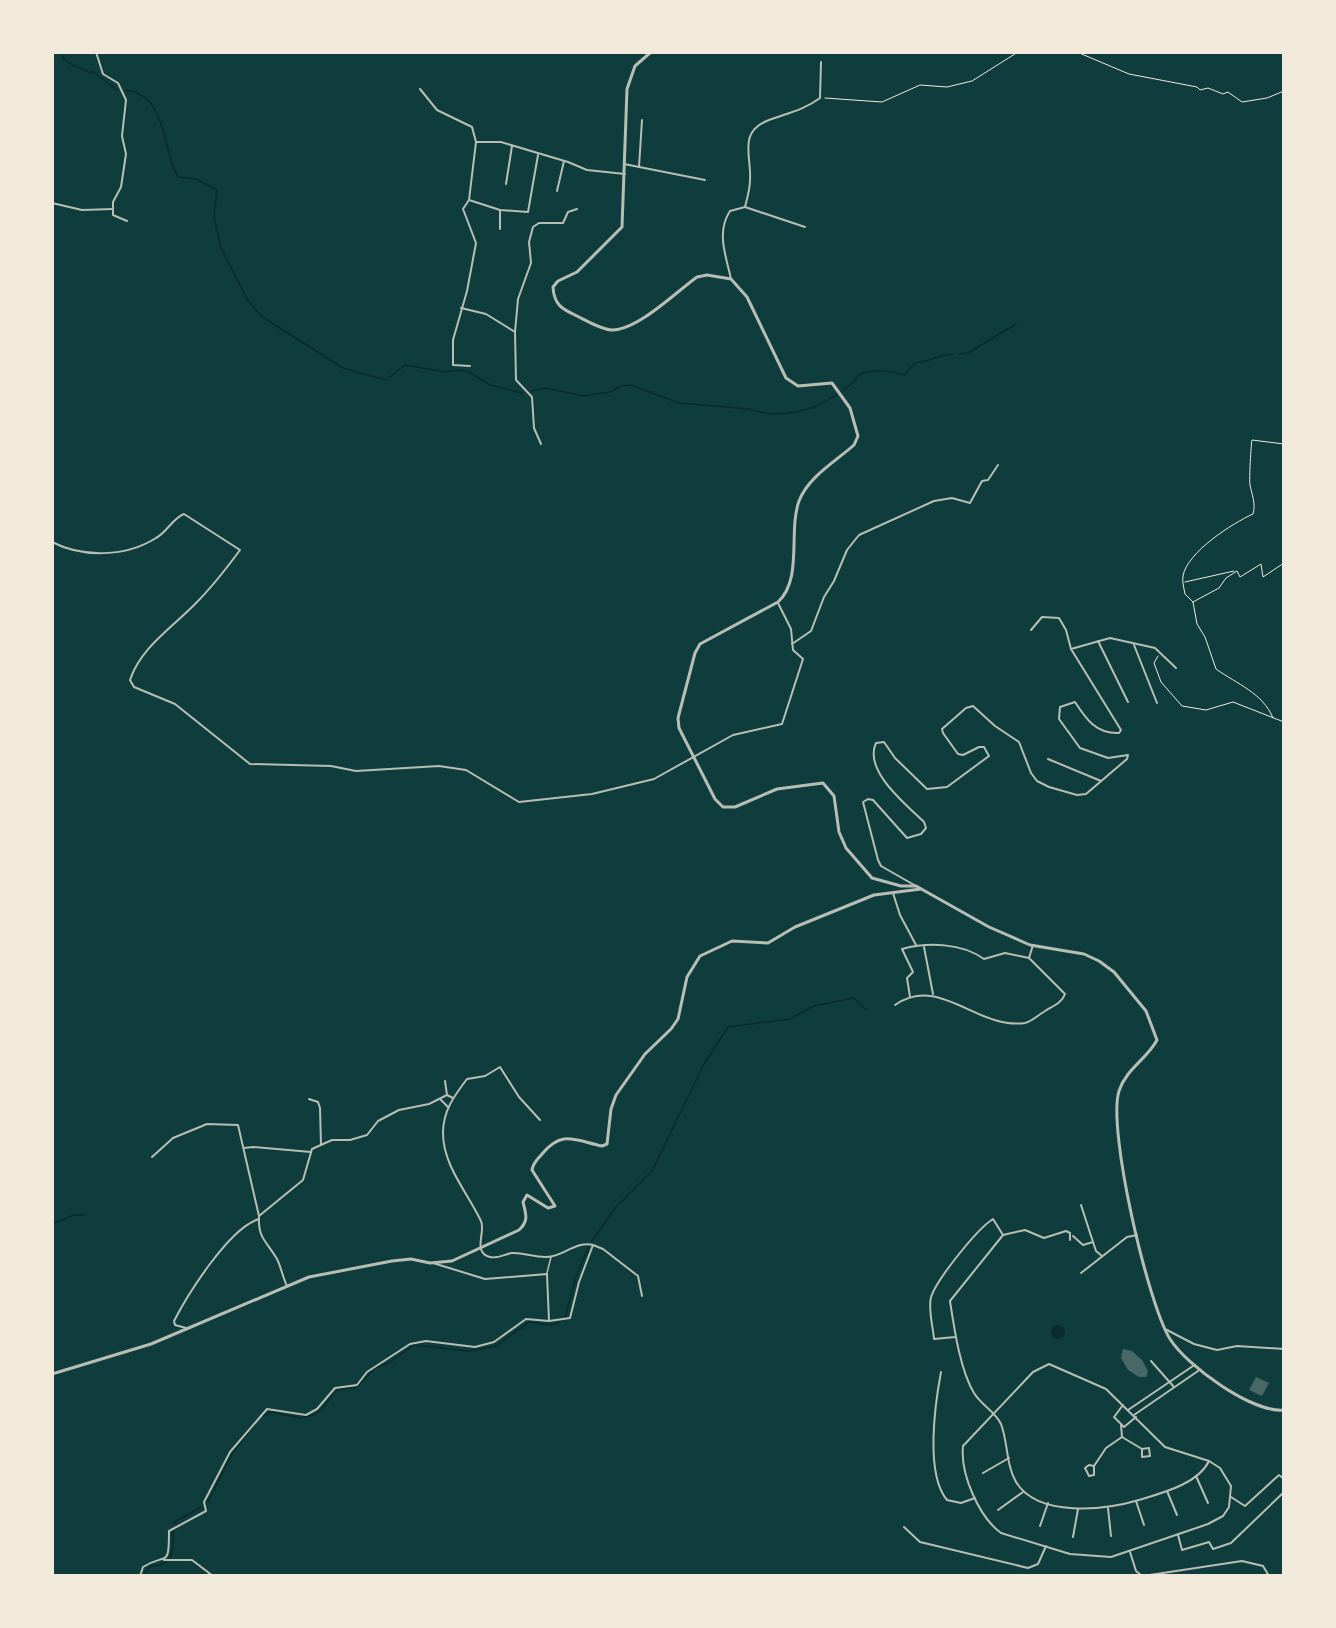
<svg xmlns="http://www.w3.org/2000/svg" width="1336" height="1628" font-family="Poppins,sans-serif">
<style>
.water{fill:#0a2a2b}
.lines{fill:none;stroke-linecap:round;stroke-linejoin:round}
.stream{stroke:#0a2a2b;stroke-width:1.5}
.building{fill:#486865}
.path{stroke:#f1e9da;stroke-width:1}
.pedestrian{stroke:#b8beb3;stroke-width:1.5}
.minor{stroke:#b8beb3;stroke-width:2}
.tertiary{stroke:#b8beb3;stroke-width:3}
</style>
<rect width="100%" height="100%" fill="#0f3d3e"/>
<!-- water -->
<circle class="water" cx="1058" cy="1332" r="7"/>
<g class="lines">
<!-- stream -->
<g class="stream">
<path d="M64 52 63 58C70 66 81 67 90 73L92 71 117 90"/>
<path d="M126 90C168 95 162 151 178 177L196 179 217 190 214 217 221 248 247 299 261 316 343 368 386 380 405 365 446 372 458 370 469 372 490 385 522 393"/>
<polyline points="959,354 968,353 1016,324"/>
<path d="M843 390 853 383 858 375C875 369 886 370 904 375L915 363C929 362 938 355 952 354"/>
<path d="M531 391 545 388 584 396 610 392 621 386 631 385 679 403 749 409C777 419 814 412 837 394"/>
<polyline points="52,1224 74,1215 85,1215"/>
<polyline points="592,1241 616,1207 652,1171 704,1064 728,1027 790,1019 814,1006 854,998 866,1010"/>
<polyline points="565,1318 576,1277 588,1248"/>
<polyline points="263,1416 272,1412 299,1418 314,1415 325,1406 332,1394 339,1389 356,1388 375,1368 389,1363 414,1345 469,1351 496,1346 529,1322 551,1325 559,1323"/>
<polyline points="208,1502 233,1452 255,1424"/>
<polyline points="173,1523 201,1507"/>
<path d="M144 1576 149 1567C176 1564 172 1554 173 1531"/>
</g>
</g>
<!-- building -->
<g class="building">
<polygon points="1123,1349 1132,1351 1142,1360 1148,1371 1146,1377 1139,1377 1128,1370 1121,1358"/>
<polygon points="1256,1377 1269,1383 1262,1396 1249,1390"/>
</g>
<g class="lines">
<!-- path -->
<g class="path">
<polyline points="1077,52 1129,74 1197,87 1200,90 1208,88 1223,94 1228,92 1242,102 1267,98 1284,91"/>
<polyline points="1284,77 1284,94"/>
<polyline points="825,98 882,102 920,85 947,87 972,81 1018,52"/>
<polyline points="1185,582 1234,571"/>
<polyline points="1193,602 1219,588 1226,578 1237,571 1240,577 1261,564 1263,577 1284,563"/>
<polyline points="1158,656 1154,663 1161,682 1182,706 1206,710 1233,702 1284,722"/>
<path d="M1273 718C1263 693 1237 684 1216 669L1205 637 1197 624 1193 602 1185 594C1184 589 1182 581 1183 576 1187 552 1233 523 1253 514 1256 504 1252 495 1250 485 1249 480 1251 444 1252 440L1284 444"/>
</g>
<!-- pedestrian -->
<polyline class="pedestrian" points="547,1273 551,1257"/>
<!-- minor -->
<g class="minor">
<polyline points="96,52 103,74 118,83 126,100 122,136 126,154 121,187 113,202 113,215 127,221"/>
<polyline points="420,89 437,110 472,127 476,142 501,142 568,162 587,170 625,174"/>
<polyline points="624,164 705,180"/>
<polyline points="639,167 642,120"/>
<polyline points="506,184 512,146"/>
<polyline points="557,191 564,161"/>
<polyline points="469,200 500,210 528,212 538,155"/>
<polyline points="52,203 82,210 113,209"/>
<polyline points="745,207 805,227"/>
<polyline points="500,210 500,229"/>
<path d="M731 279C726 256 716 232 730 211L745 207C747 199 750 189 750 180 752 157 737 132 769 120 788 113 804 110 820 98L821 62"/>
<polyline points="461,308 486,314 515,332 518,299 531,263 529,242 533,227 539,223 563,223 568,212 577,209"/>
<polyline points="515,332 516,380 532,397 534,428 541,444"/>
<polyline points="470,366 453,365 453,340 467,291 476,243 463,209 469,200 476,142"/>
<path d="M52 542C83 558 126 557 156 538 167 532 173 518 184 514L240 550C226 569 212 587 196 603 173 627 141 647 130 680L134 687 175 704 250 764 331 766 356 771 439 766 466 770 519 802 592 794 654 779 733 735 782 724 803 659 793 650 791 629 778 603"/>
<polyline points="1031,630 1042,617 1059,618 1066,630 1071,649"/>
<polyline points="1098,641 1128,702"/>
<polyline points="792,644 811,631 824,597 834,581 847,550 859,535 934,501 952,498 970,503 982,481 988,480 998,465"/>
<polyline points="1134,645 1157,703"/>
<polyline points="1048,759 1101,781"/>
<path d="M916 886 881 866 878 860 863 802 868 799 873 800 907 838 921 834 926 828 924 822C907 805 863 771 876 743L884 742 895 758 927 789 947 787 989 756 984 747H979L963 755 958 754 943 733 942 729 966 708 973 706 995 726 1019 742 1031 773 1037 781 1049 787 1077 795 1086 794 1127 759 1128 755 1108 758 1080 748 1059 719 1060 707 1075 702C1086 719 1096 734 1119 733L1121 730 1071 649 1110 638 1155 648 1176 668"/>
<polyline points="893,893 900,915 916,945"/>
<polyline points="924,947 933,994"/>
<path d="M910 997 907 978 913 972 902 949C928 942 962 943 984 959L1005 953 1029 958"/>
<path d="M895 1005C940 974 977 1030 1025 1023 1033 1021 1038 1015 1045 1011 1053 1006 1062 1003 1065 994L1029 958 1033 945"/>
<polyline points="445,1081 447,1095"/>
<polyline points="309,1099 318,1102 320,1108 321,1145"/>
<polyline points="440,1099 448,1107"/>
<path d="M540 1120 519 1097 500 1067 485 1076 467 1079C454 1096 443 1111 443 1133 443 1166 468 1193 481 1221 486 1231 472 1253 490 1257 497 1259 505 1254 512 1253 525 1252 540 1260 553 1256 566 1253 579 1241 593 1245"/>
<polyline points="244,1148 253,1147 311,1152"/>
<polyline points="152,1157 173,1138 207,1124 238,1125 259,1216"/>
<polyline points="1003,1235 1025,1230 1044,1238 1066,1231 1070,1233 1070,1240"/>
<polyline points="1073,1236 1083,1245 1093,1242 1081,1205"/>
<polyline points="1093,1242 1096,1251 1102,1256"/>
<polyline points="433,1263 485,1279 547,1274 549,1321"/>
<polyline points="1081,1273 1127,1237 1137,1235"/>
<path d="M287 1286C283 1278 281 1267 277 1259 266 1240 258 1239 259 1216L303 1180 312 1149 332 1140H350L367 1135 378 1121 399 1110 429 1104 447 1095 453 1098"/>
<path d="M186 1328 175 1325 174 1321C188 1294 229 1228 259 1219"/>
<polyline points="1165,1329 1194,1344 1217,1350 1237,1346 1284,1349"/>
<path d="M955 1337 934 1339C933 1327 928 1309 931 1297 937 1279 977 1229 993 1219L1003 1235 950 1301C954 1327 960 1370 974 1393 981 1405 995 1411 1001 1424 1008 1442 1006 1465 1016 1482 1038 1518 1105 1510 1139 1500 1162 1493 1198 1484 1209 1461"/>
<polyline points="1151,1361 1174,1387"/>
<path d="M1049 1364 1106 1389 1165 1447 1209 1461 1220 1468 1231 1486 1229 1507 1223 1516 1208 1524 1111 1557 1070 1554 1001 1533C979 1517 960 1474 963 1446L1033 1372Z"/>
<path d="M941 1372C935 1404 925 1474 947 1500L961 1503 975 1498"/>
<polyline points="1123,1405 1114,1417 1124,1427 1136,1417"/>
<polyline points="1128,1410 1193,1366"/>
<polyline points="1134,1415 1198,1371"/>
<polyline points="1122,1437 1142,1449 1149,1448 1150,1456 1142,1457 1142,1449"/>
<polyline points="1094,1466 1089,1465 1085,1468 1089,1476 1094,1475 1094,1466 1106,1448 1122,1437 1121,1425"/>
<polyline points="983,1473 1009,1458"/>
<polyline points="1196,1476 1208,1503"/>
<polyline points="1167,1491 1177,1515"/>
<polyline points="1231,1497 1245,1506 1279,1475 1284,1479"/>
<polyline points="1136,1501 1144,1525"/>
<polyline points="1108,1508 1111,1536"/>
<polyline points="998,1510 1023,1492"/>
<polyline points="1040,1526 1048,1503"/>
<polyline points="904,1527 920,1542 1028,1568 1038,1564 1046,1546"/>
<polyline points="1178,1535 1182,1550 1209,1542 1213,1549 1231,1543 1284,1492"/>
<polyline points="1073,1537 1078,1509"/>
<polyline points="1130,1552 1136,1571 1142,1576"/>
<polyline points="164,1560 192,1560 213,1576"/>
<path d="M140 1576 143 1567C167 1552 169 1569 169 1531L206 1511 204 1502 230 1452 267 1409 306 1415 317 1409 335 1388 357 1385 367 1372 410 1344 426 1341 475 1347 494 1342 526 1319 549 1321 570 1318 579 1282 593 1245 603 1249 638 1276 642 1296"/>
<polyline points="1143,1576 1242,1561 1263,1566 1269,1576"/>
</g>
<!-- tertiary -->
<g class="tertiary">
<path d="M651 52 635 66 627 89 622 227 577 272 558 281 553 287C554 305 562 309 577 316 587 321 600 329 611 330 637 331 676 292 697 277L707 275 731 279 747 297 786 378 798 386 832 383 850 408 858 436 854 445C836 461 808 477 799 501 788 532 803 579 778 602L700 644 695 653 678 718 679 728 715 799 723 807H735L777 789 823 783 834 796 839 832 846 848 872 878 901 886H916L989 927 1030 945 1084 954 1099 961 1114 972 1146 1011 1157 1040C1147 1059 1126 1069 1119 1091 1107 1129 1148 1304 1170 1339 1187 1366 1252 1413 1284 1410"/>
<path d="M52 1374 151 1344 309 1277 392 1261 411 1259 430 1263 452 1261 519 1230C529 1221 526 1214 523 1202L527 1195 548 1208 555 1206 532 1170C533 1163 537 1160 542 1154 562 1130 574 1140 602 1146L607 1144 611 1109 616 1095 645 1054 671 1029 678 1019 687 977 700 956 732 941 768 943 795 927 874 895 921 889"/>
</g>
</g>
<!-- border -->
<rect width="1336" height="1628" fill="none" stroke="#f1e9da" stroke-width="108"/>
</svg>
